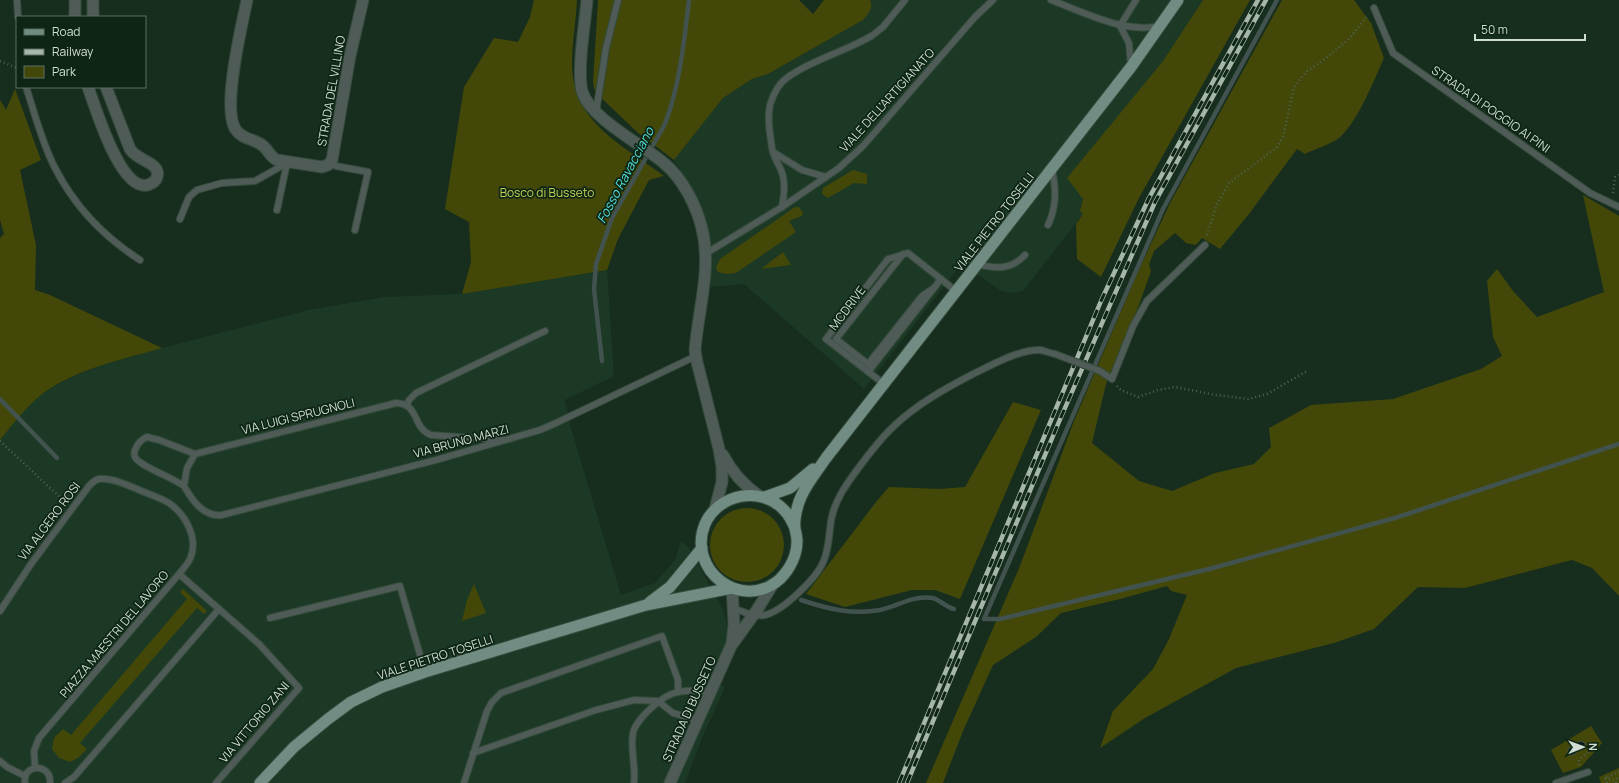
<svg xmlns="http://www.w3.org/2000/svg" width="1619" height="783" font-family="Manrope,sans-serif">
<style>
.built{fill:#1b3925}
.green{fill:#434809}
.water{fill:#061817;stroke:#42534f}
.lines{fill:none;stroke-linecap:round;stroke-linejoin:round}
.stream{stroke:#42534f;stroke-width:4.5}
.service-casing{stroke:#344a3b;stroke-width:8}
.minor-casing{stroke:#344a3b;stroke-width:13}
.tertiary-casing{stroke:#344a3b;stroke-width:13}
.primary-casing{stroke:#344a3b;stroke-width:13}
.path{stroke:#4e6354;stroke-width:2.5;stroke-dasharray:1 3;stroke-linecap:butt}
.service{stroke:#4e5b56;stroke-width:6}
.minor{stroke:#4e5b56;stroke-width:11}
.tertiary{stroke:#4e5b56;stroke-width:11}
.primary{stroke:#718d83;stroke-width:11}
.rail-casing{stroke:#a6b6aa;stroke-width:4.5}
.rail{stroke:#0e2515;stroke-width:3;stroke-dasharray:9;stroke-linecap:butt}
.service-bridge-casing{stroke:#344a3b;stroke-width:8;stroke-linecap:butt}
.service-bridge{stroke:#4e5b56;stroke-width:6}
.labels{text-anchor:middle;dominant-baseline:central;stroke-width:3.5;stroke-linejoin:round;paint-order:stroke}
.street-label{font-size:12px;fill:#cfddd2;stroke:#0e2515}
.park-label{font-size:12px;fill:#c4d053;stroke:#0e2515}
.water-label{font-size:13px;font-style:italic;fill:#53ded7;stroke:#0e2515}
</style>
<rect width="100%" height="100%" fill="#172e1e"/>
<!-- built -->
<g class="built">
<polygon points="870,0 1203,0 1163,61 1083,199 1080,211 1083,214 1023,291 1013,293 1001,291 962,263 864,389 744,284 711,287 710,240 695,194 674,160 723,98 752,79 768,74 863,20 871,3"/>
<polygon points="607,270 614,376 565,400 570,425 621,595 655,583 675,560 681,541 689,548 722,608 726,619 728,639 722,658 711,680 725,687 702,738 685,783 0,783 0,440 19,415 32,403 42,394 58,384 77,375 102,365 162,348 309,310 384,297 462,294"/>
</g>
<!-- green -->
<g class="green">
<path d="M534 0H577C576 21 572 43 572 65 573 123 623 145 664 176L649 180 618 239 607 270 462 294 471 262 469 222 445 209 464 87 494 38 518 42 530 17Z"/>
<path d="M598 0H799L813 14 824 0H870C874 8 868 14 863 20L768 74 752 79 723 98 674 160 637 132 595 92 593 82Z"/>
<polygon points="1203,0 1250,0 1139,198 1101,277 1077,259 1076,224 1083,214 1080,211 1083,199 1067,178 1163,61"/>
<path d="M1282 0H1354L1371 23 1384 58C1374 80 1358 122 1339 138 1331 144 1315 149 1305 154L1297 149 1249 214 1220 249 1202 238 1196 245 1186 243 1175 233 1154 251 1149 265 1151 271 1139 305 1106 384 1092 443 1139 481 1172 491 1215 473 1254 464 1271 447 1269 428 1311 405 1393 399 1481 369 1502 356 1493 337 1487 281 1497 269 1513 291 1537 317 1604 292 1583 195 1619 216V596L1592 568 1572 560 1465 588 1418 587 1374 629 1334 643 1236 668 1145 718 1100 748 1113 711 1153 669 1169 639 1187 595 1171 591 1167 586 1120 599 1061 613 1036 637 993 665 963 731 943 783H926L1020 566 1074 421 1137 274 1170 203Z"/>
<path d="M15 89 41 160 20 170 36 245 35 290 50 295 162 348C121 360 75 369 41 395 25 408 13 424 0 440V238L4 234 0 220V100L6 110Z"/>
<polygon points="853,170 867,174 867,184 854,183 828,198 822,194 823,188"/>
<polygon points="795,207 799,207 803,213 802,216 789,221 796,232 736,273 726,274 718,272 716,267 720,259"/>
<polygon points="783,252 791,265 761,269"/>
<polygon points="1013,402 1041,410 960,599 935,590 912,590 845,607 806,594 876,502 889,487 940,489 965,487"/>
<circle cx="747" cy="545" r="37"/>
<polygon points="474,584 486,613 462,621 467,600"/>
<polygon points="183,589 207,611 204,614 197,608 80,743 87,749 78,758 70,762 59,758 52,749 54,738 63,729 71,735 187,599 180,592"/>
<polygon points="1591,726 1602,743 1581,767 1563,773 1551,750"/>
<polygon points="1619,768 1619,783 1601,783 1599,777"/>
</g>
<!-- water -->
<polygon class="water" points="1580,741 1585,743 1585,746 1573,755 1569,755 1568,753 1568,749"/>
<g class="lines">
<!-- stream -->
<g class="stream">
<polyline points="1277,0 1163,209 984,619 1000,619 1209,569 1395,518 1619,444"/>
<path d="M602 361 594 289 596 264 612 218 665 124C680 84 684 42 689 0"/>
<polyline points="0,399 57,458"/>
<path d="M801 600C828 609 852 615 880 610 898 606 913 595 933 598 938 599 946 607 954 609"/>
</g>
<!-- service casing -->
<g class="service-casing">
<g id="service">
<polyline points="17,0 18,17"/>
<path d="M1051 0C1083 12 1125 34 1159 26"/>
<polyline points="1374,8 1393,53 1590,193 1619,207"/>
<polyline points="1120,26 1129,43 1131,66"/>
<polyline points="1120,26 1136,0"/>
<path d="M26 87C35 114 42 143 55 168 74 205 104 237 140 260"/>
<polyline points="596,112 606,48 618,0"/>
<polyline points="773,152 802,170 826,177"/>
<polyline points="330,163 336,166 368,172 355,230"/>
<path d="M782 207C784 195 786 182 781 170 778 163 773 156 772 148 770 134 767 119 770 105 773 95 779 83 788 77 811 60 847 51 873 35L883 27 905 0"/>
<polyline points="277,210 287,163"/>
<polyline points="180,219 189,197 197,190 222,183 255,181 287,163"/>
<path d="M1048 225C1057 206 1056 189 1052 169"/>
<polyline points="705,254 782,207 839,168 863,146 975,17 993,0"/>
<polyline points="903,254 836,339 868,364 922,296 934,288"/>
<path d="M977 264C996 269 1011 270 1025 255"/>
<polyline points="1100,371 1112,379 1133,326 1147,301 1205,245"/>
<polyline points="868,372 941,279"/>
<polyline points="884,384 826,339 888,259 908,253 956,291"/>
<polyline points="407,405 409,400 416,393 545,331"/>
<path d="M195 454 187 468 184 486C174 478 139 466 135 457 134 454 134 451 136 448 138 443 142 439 147 437L159 440 195 454 396 403C420 404 412 428 431 435L502 440"/>
<path d="M184 486C192 500 203 517 222 515L436 460 540 430 556 423 696 356"/>
<path d="M733 608C744 612 754 617 765 615 783 611 818 577 824 560 829 548 829 534 831 521 834 502 845 486 857 470 868 455 880 439 894 426 917 404 946 388 975 373 992 365 1020 349 1040 350 1045 351 1050 353 1055 354"/>
<path d="M0 611 31 564 89 486C92 483 94 480 99 479 111 477 126 485 137 489 148 494 159 497 169 503 186 515 199 539 190 559 187 565 182 570 179 574"/>
<polyline points="270,618 400,586 425,672"/>
<polyline points="473,753 596,710 634,700 658,701 673,713 697,720"/>
<polyline points="0,761 7,767 25,776"/>
<polyline points="35,767 34,751 39,738 179,574 219,609 74,777 65,783"/>
<path d="M25 783C22 763 52 763 50 783"/>
<polyline points="216,783 299,688 259,644 219,609"/>
<polyline points="464,783 487,711 492,702 501,693 662,636 678,680 678,692"/>
<path d="M634 783C636 766 630 750 633 733 634 726 639 721 644 715 668 690 677 690 710 691"/>
<polyline points="1556,783 1588,772"/>
</g>
</g>
<!-- minor casing -->
<g class="minor-casing">
<g id="minor">
<polyline points="93,0 93,17"/>
<path d="M247 0C242 25 221 110 236 130 242 139 254 139 262 145 268 149 270 157 277 160L322 167 328 165 332 160 350 56 363 0"/>
<path d="M587 0C585 24 577 69 582 91 590 119 644 145 665 164 683 179 697 207 702 229 712 269 698 310 695 350L697 362 719 449 722 467V482L715 509"/>
<polyline points="75,17 75,0"/>
<path d="M88 87C95 106 120 192 148 185 152 183 156 182 157 177 162 163 137 161 130 149L106 87"/>
<path d="M723 455C732 472 742 484 758 495"/>
</g>
</g>
<!-- tertiary casing -->
<g class="tertiary-casing">
<g id="tertiary">
<polyline points="732,643 734,624 732,588"/>
<polyline points="670,783 731,646 757,610 773,584"/>
</g>
</g>
<!-- primary casing -->
<g class="primary-casing">
<g id="primary">
<polyline points="765,497 790,488 813,469"/>
<path d="M795 528C792 521 789 515 784 510 761 485 718 494 705 524 686 570 742 613 780 579 790 569 797 555 797 541 797 537 796 533 795 529 794 521 796 512 798 505 803 488 816 473 826 458L1131 67 1178 0"/>
<polyline points="650,602 670,587 702,548"/>
<polyline points="260,783 294,747 328,719 351,702 382,687 425,672 646,605 732,588"/>
</g>
</g>
<!-- path -->
<g class="path">
<polyline points="0,61 17,68"/>
<polyline points="1613,193 1615,177 1619,175"/>
<polyline points="1207,235 1217,204 1229,183 1276,148 1283,137 1294,87 1307,71 1325,59 1350,38 1367,16"/>
<polyline points="1117,386 1121,390 1138,397 1158,390 1175,387 1216,395 1248,399 1267,394 1307,371"/>
<polyline points="0,441 65,502"/>
<polyline points="1579,765 1579,760 1588,752"/>
<polyline points="1605,778 1616,781"/>
<polyline points="1607,783 1605,778 1619,772"/>
<polyline points="1616,783 1617,778 1619,777"/>
</g>
<!-- service -->
<use href="#service" class="service"/>
<!-- minor -->
<use href="#minor" class="minor"/>
<!-- tertiary -->
<use href="#tertiary" class="tertiary"/>
<!-- primary -->
<use href="#primary" class="primary"/>
<!-- rail casing -->
<g class="rail-casing">
<g id="rail">
<polyline points="899,783 1101,301 1149,198 1258,0"/>
<polyline points="907,783 1061,417 1155,202 1266,0"/>
</g>
</g>
<!-- rail -->
<use href="#rail" class="rail"/>
<!-- service-bridge casing -->
<g class="service-bridge-casing">
<polyline id="service-bridge" points="1055,354 1100,371"/>
</g>
<!-- service-bridge -->
<use href="#service-bridge" class="service-bridge"/>
</g>
<g class="labels">
<!-- street labels -->
<g class="street-label">
<text transform="translate(331 91) rotate(-80)">STRADA DEL VILLINO</text>
<text transform="translate(887 100) rotate(-48)">VIALE DELL'ARTIGIANATO</text>
<text transform="translate(1491 109) rotate(35)">STRADA DI POGGIO AI PINI</text>
<text transform="translate(994 222) rotate(-52)">VIALE PIETRO TOSELLI</text>
<text transform="translate(847 308) rotate(-53)">MCDRIVE</text>
<text transform="translate(298 416) rotate(-14)">VIA LUIGI SPRUGNOLI</text>
<text transform="translate(461 441) rotate(-15)">VIA BRUNO MARZI</text>
<text transform="translate(49 521) rotate(-53)">VIA ALGERO ROSI</text>
<text transform="translate(114 634) rotate(-50)">PIAZZA MAESTRI DEL LAVORO</text>
<text transform="translate(435 657) rotate(-18)">VIALE PIETRO TOSELLI</text>
<text transform="translate(689 709) rotate(-66)">STRADA DI BUSSETO</text>
<text transform="translate(254 722) rotate(-50)">VIA VITTORIO ZANI</text>
</g>
<!-- park labels -->
<g class="park-label">
<text x="547" y="192">Bosco di Busseto</text>
</g>
<!-- water labels -->
<g class="water-label">
<text transform="translate(625 175) rotate(-62)">Fosso Ravacciano</text>
</g>
</g>
<!-- legend -->
<rect x="16" y="16" width="130" height="72" fill="#0e2515" stroke="#5b6f61"/>
<rect x="24" y="29" width="20" height="6" fill="#718d83" stroke="#5b6f61"/>
<text x="52" y="36" font-size="12" fill="#cfddd2">Road</text>
<rect x="24" y="49" width="20" height="6" fill="#a6b6aa" stroke="#5b6f61"/>
<text x="52" y="56" font-size="12" fill="#cfddd2">Railway</text>
<rect x="24" y="66" width="20" height="12" fill="#434809" stroke="#5b6f61"/>
<text x="52" y="76" font-size="12" fill="#cfddd2">Park</text>
<!-- north arrow -->
<g transform="translate(1583 747) rotate(89)" stroke="#0e2515" stroke-width="3" paint-order="stroke">
<path d="M0-3L7 15L0 10L-7 15Z" fill="#cfddd2"/>
<text y="-6" font-size="11" font-weight="bold" text-anchor="middle" fill="#cfddd2">N</text>
</g>
<!-- scale -->
<path d="M1475 34v6h110v-6" fill="none" stroke="#cfddd2" stroke-width="2"/>
<text x="1481" y="34" font-size="12" fill="#cfddd2" stroke="#0e2515" stroke-width="3" paint-order="stroke">50 m</text>
</svg>
